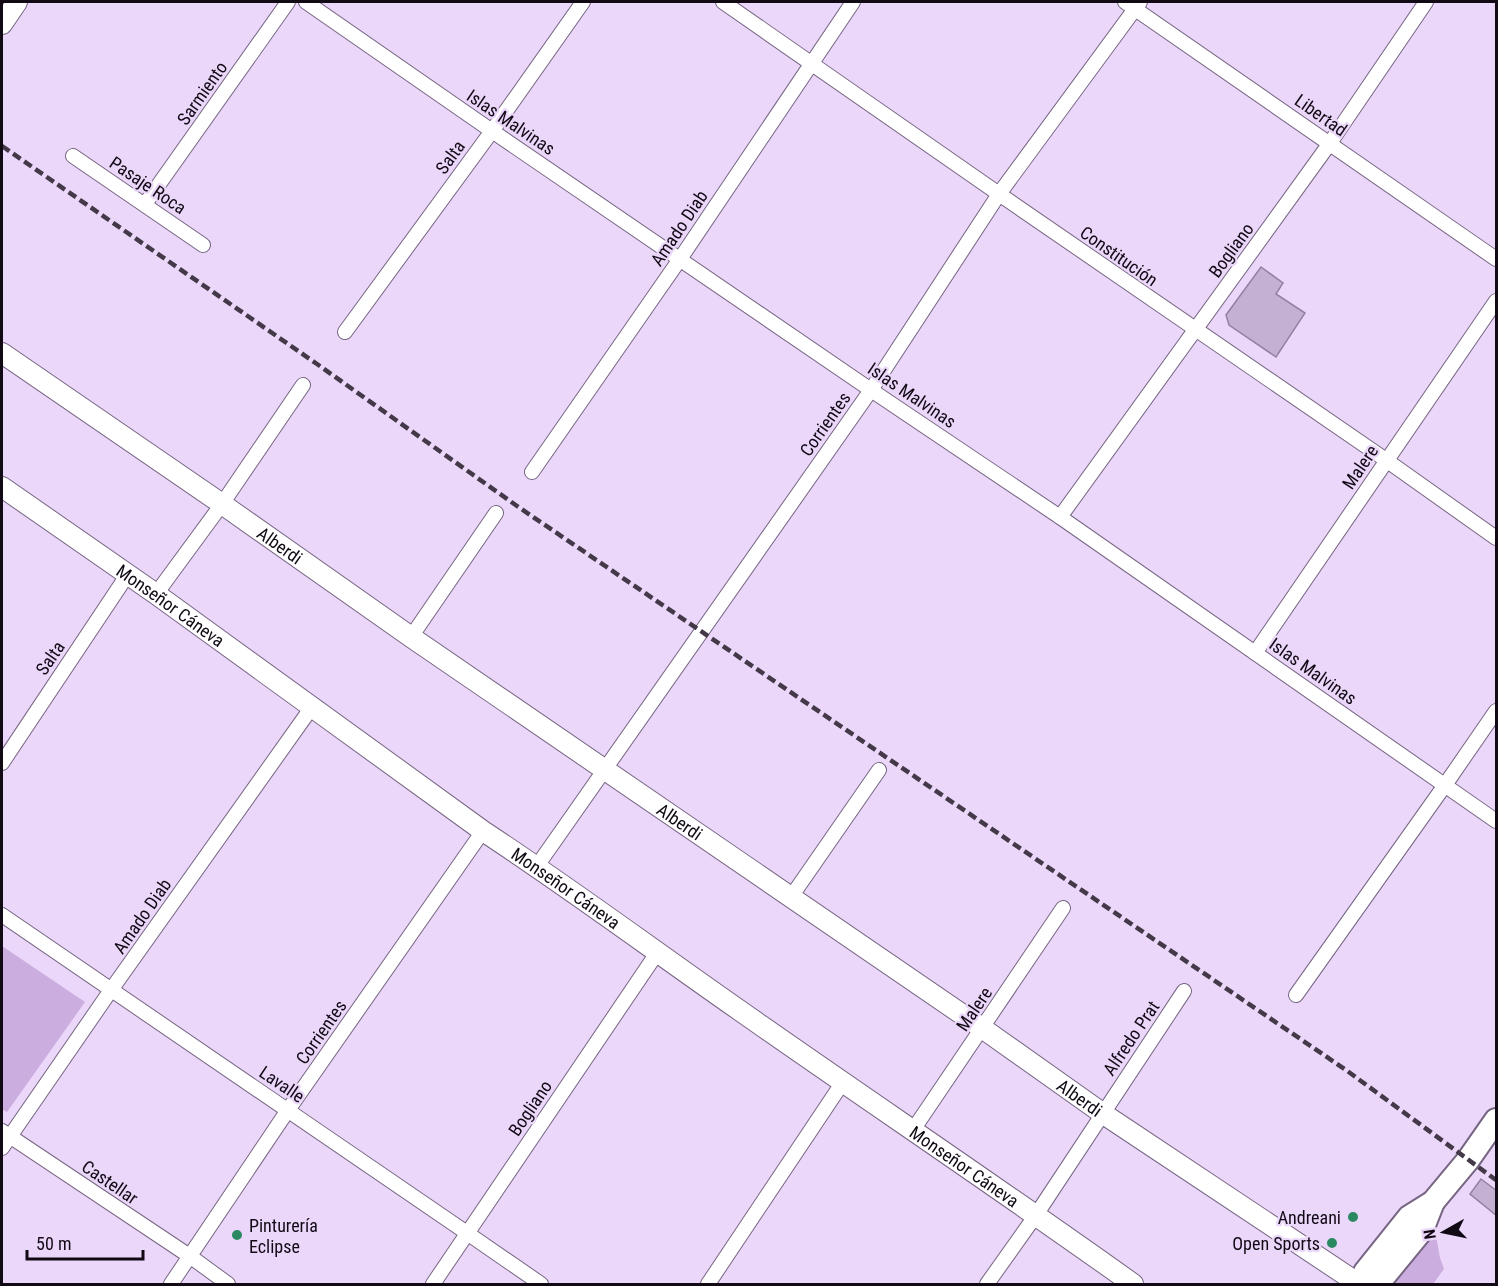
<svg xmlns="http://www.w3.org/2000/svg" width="1498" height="1286" font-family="'Roboto Condensed',sans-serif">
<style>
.green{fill:#cbade0}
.building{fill:#c4b1d2;stroke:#9381a0;stroke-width:1.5}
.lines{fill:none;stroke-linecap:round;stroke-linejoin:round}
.street-casing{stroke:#766582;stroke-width:16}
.secondary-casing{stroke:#766582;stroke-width:22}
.primary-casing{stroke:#766582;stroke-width:26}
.street{stroke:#fff;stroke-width:14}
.secondary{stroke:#fff;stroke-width:20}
.primary{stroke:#fff;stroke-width:22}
.rail{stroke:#433949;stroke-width:4.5;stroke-dasharray:9 4.5;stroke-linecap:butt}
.poi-dot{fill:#2a8961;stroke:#ebd7f9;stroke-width:2}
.labels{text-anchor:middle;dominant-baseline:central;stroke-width:4.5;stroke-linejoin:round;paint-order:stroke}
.street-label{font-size:18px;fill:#110a15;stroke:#ebd7f9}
.poi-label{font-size:18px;fill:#110a15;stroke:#ebd7f9;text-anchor:end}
</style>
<rect width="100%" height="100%" fill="#ebd7f9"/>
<!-- green -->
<g class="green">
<polygon points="2,946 85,1002 7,1112 2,1109"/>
<polygon points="1435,1230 1440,1258 1444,1269 1433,1284 1389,1284 1430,1233"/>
</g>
<!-- building -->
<g class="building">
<polygon points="1261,267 1283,283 1276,294 1305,313 1276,357 1229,325 1226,315"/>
<polygon points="1481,1179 1497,1191 1497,1216 1470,1194"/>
</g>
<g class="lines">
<!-- street casing -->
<g class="street-casing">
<g id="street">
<polyline points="306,2 492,131 871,390 1060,517 1496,821"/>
<polyline points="723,2 999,194 1386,460 1496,538"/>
<polyline points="1125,2 1496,259"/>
<polyline points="73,156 203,245"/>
<polyline points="145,204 288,2"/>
<polyline points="345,332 492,131 583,2"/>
<polyline points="532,472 680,259 853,2"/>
<polyline points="1060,517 1330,143 1426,2"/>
<polyline points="156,594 222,504 303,385"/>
<polyline points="411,637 496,513"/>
<polyline points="1255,653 1496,301"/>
<polyline points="2,763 128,574"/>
<polyline points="537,866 871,390 999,194 1140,2"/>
<polyline points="791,897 879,770"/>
<polyline points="2,915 467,1233 541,1284"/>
<polyline points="1296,995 1445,785 1496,711"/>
<polyline points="913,1130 1063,908"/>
<polyline points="2,1131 191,1257 228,1284"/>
<polyline points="2,1148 111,990 312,707"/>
<polyline points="171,1284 288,1110 483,831"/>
<polyline points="433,1284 657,953"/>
<polyline points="708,1284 843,1082"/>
<polyline points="987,1284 1036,1215 1184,991"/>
</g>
</g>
<!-- secondary casing -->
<g class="secondary-casing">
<g id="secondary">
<polyline points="2,24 17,2"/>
<path id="s1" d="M2 353 222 504 411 637 982 1028 1102 1113 1359 1284"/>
<path id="s2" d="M2 487 156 594 483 831C570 888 653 950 739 1010 870 1102 1003 1191 1133 1284"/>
</g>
</g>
<!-- primary casing -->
<g class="primary-casing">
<g id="primary">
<polyline points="1364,1284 1365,1272 1409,1217 1433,1202 1468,1160 1496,1120"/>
<polyline points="1371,1284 1381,1280 1422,1230 1433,1202"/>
</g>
</g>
<!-- street -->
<use href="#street" class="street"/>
<!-- secondary -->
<use href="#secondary" class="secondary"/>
<!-- primary -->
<use href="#primary" class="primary"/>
<!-- rail -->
<polyline class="rail" points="2,146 317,364 517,506 1346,1070 1496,1180"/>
</g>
<!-- markers -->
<g class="poi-dot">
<circle cx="1353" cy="1217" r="6"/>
<circle cx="237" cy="1235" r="6"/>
<circle cx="1332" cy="1243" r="6"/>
</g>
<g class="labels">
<!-- street labels -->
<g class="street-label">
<text transform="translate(202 93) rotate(-55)">Sarmiento</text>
<text transform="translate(1321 115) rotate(35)">Libertad</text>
<text transform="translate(511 122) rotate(34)">Islas Malvinas</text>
<text transform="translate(450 157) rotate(-54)">Salta</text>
<text transform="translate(148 185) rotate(34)">Pasaje Roca</text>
<text transform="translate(679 228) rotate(-56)">Amado Diab</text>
<text transform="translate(1231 250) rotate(-54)">Bogliano</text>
<text transform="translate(1119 256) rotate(35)">Constitución</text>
<text transform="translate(912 395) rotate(34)">Islas Malvinas</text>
<text transform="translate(825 424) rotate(-55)">Corrientes</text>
<text transform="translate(1360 467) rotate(-56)">Malere</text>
<text stroke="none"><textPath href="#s1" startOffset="338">Alberdi</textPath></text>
<text stroke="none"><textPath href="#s2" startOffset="206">Monseñor Cáneva</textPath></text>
<text transform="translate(50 658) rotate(-56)">Salta</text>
<text transform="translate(1313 671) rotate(35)">Islas Malvinas</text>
<text stroke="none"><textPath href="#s1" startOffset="824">Alberdi</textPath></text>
<text stroke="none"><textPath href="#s2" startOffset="692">Monseñor Cáneva</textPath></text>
<text transform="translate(142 916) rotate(-55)">Amado Diab</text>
<text transform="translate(974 1009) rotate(-56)">Malere</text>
<text transform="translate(321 1032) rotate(-55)">Corrientes</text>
<text transform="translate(1131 1038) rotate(-56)">Alfredo Prat</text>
<text transform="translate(282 1084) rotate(34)">Lavalle</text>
<text stroke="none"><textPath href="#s1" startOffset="1310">Alberdi</textPath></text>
<text transform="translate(530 1108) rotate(-56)">Bogliano</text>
<text stroke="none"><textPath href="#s2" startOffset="1178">Monseñor Cáneva</textPath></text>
<text transform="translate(110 1182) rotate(34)">Castellar</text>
</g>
<!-- poi labels -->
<g class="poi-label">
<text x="1341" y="1217">Andreani</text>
<text x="249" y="1225" text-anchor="start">Pinturería<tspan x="249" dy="21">Eclipse</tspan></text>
<text x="1320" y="1243">Open Sports</text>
</g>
</g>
<!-- border -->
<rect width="1498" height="1286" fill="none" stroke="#110a15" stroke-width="6"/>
<!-- north arrow -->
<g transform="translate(1444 1232) rotate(261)" stroke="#ebd7f9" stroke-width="4.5" paint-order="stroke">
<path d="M0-4.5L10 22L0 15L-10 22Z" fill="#110a15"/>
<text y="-9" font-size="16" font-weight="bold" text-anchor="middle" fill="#110a15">N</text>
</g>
<!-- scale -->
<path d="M27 1250v9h116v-9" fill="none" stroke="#110a15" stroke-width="3"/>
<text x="36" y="1250" font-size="18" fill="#110a15" stroke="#ebd7f9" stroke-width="4.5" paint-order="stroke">50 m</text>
</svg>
